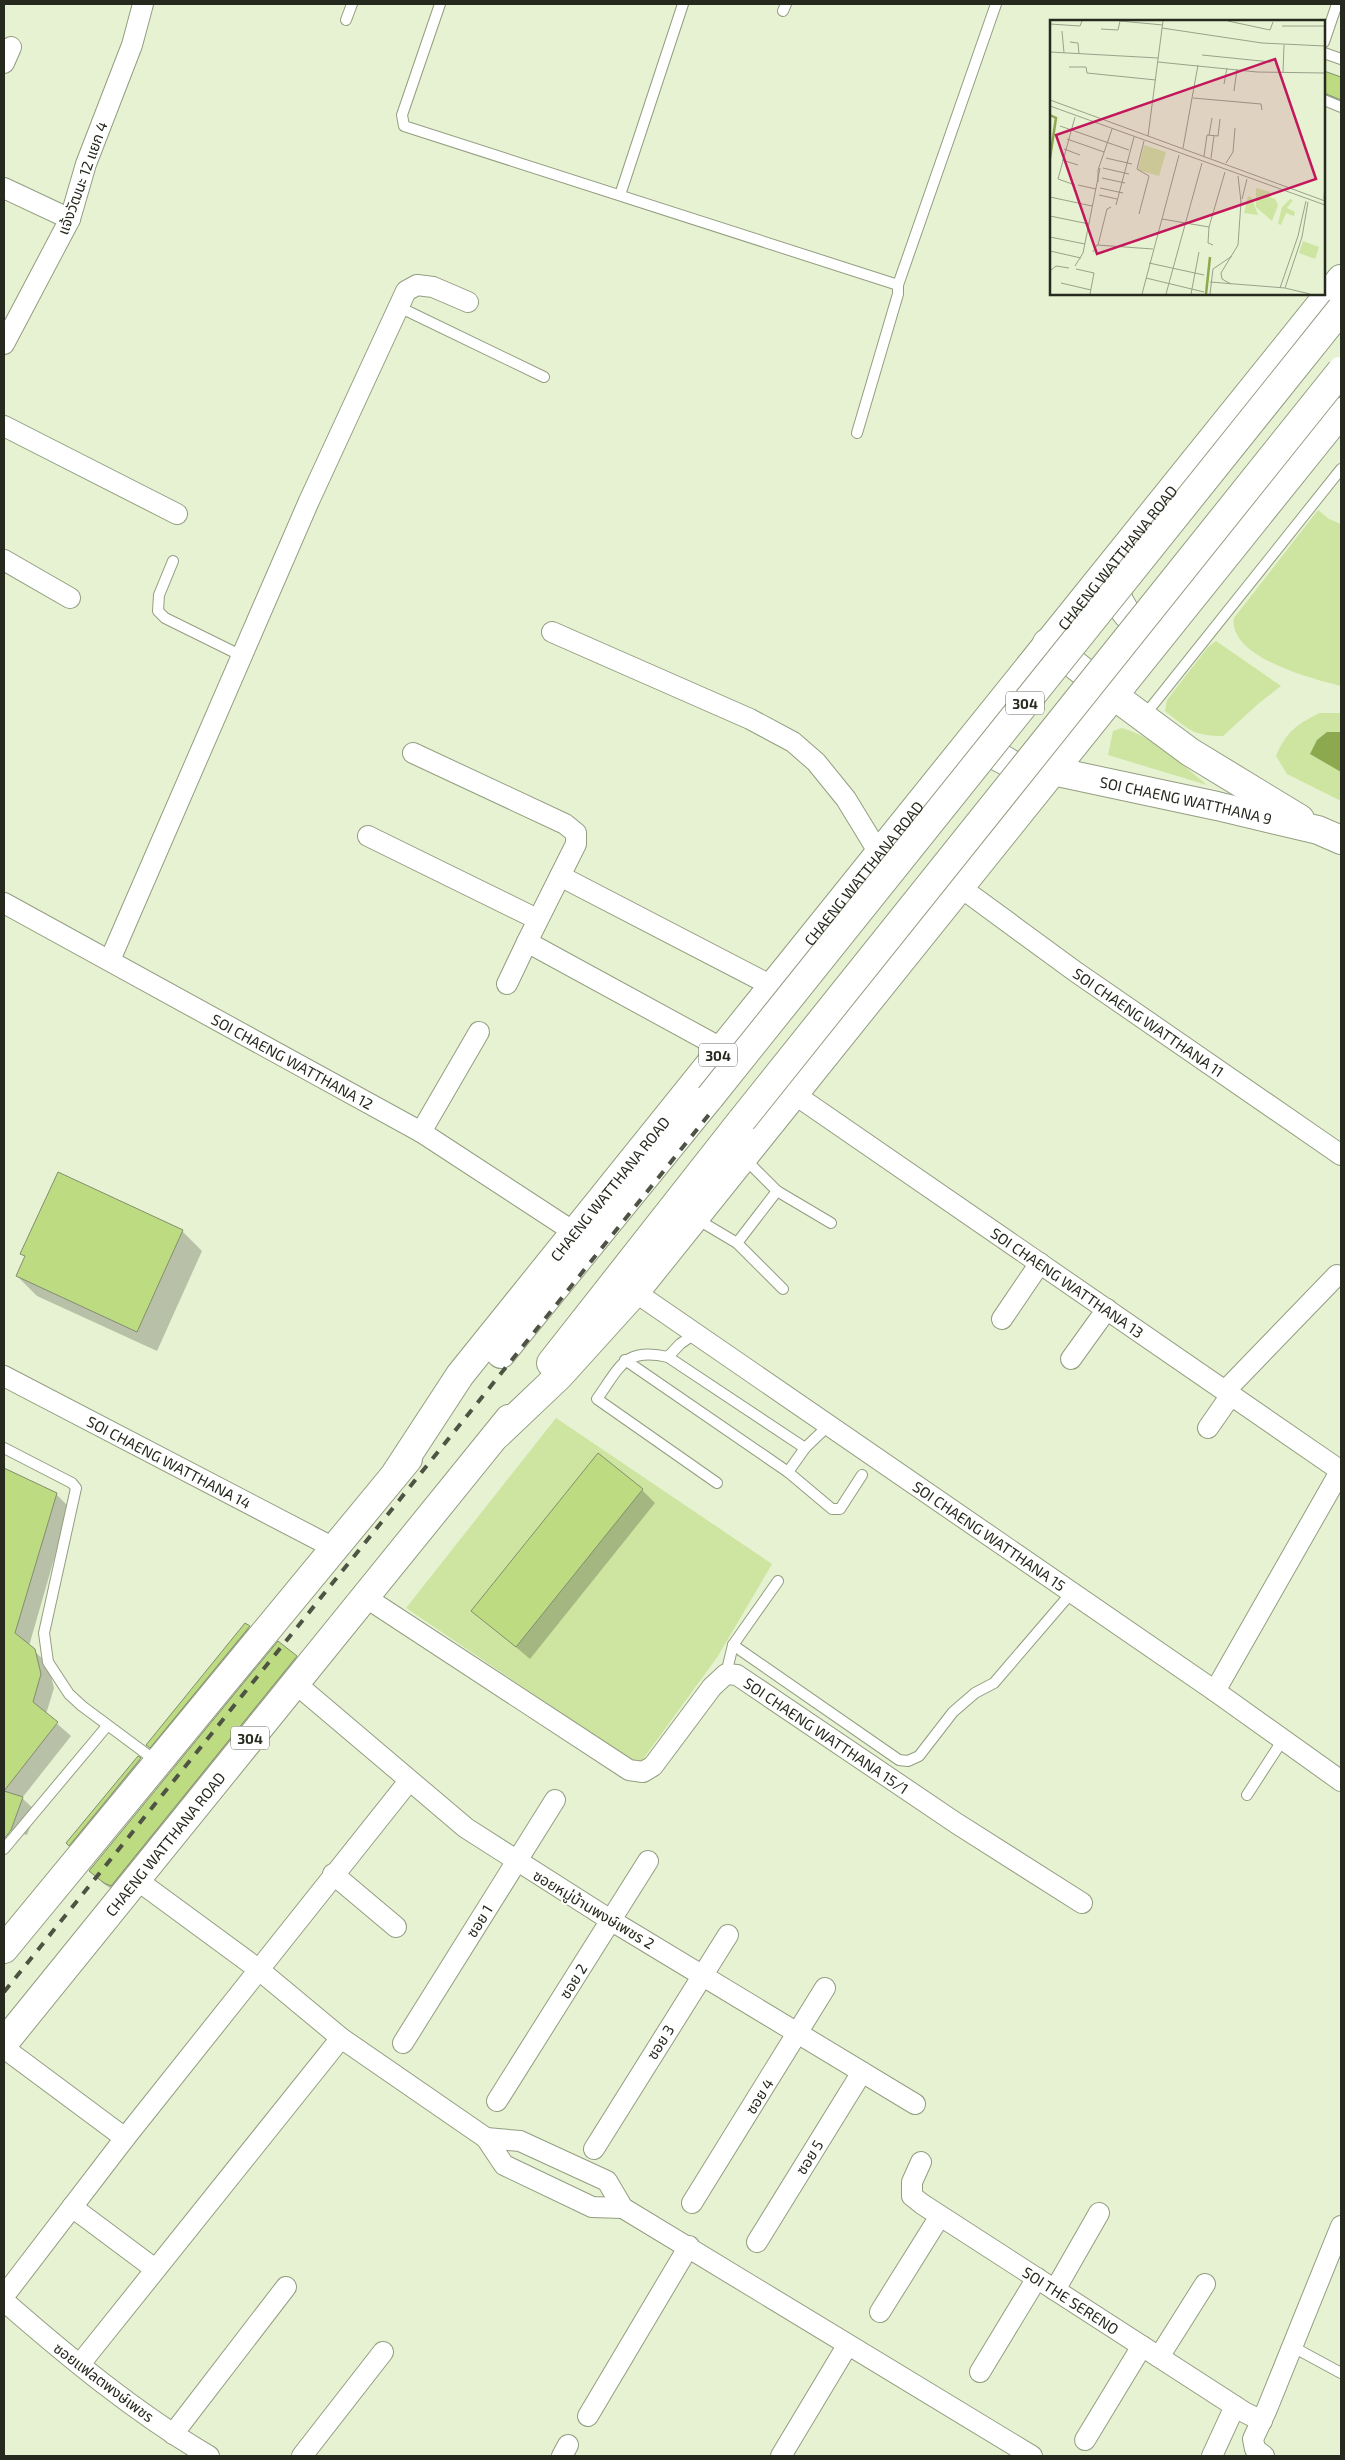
<svg xmlns="http://www.w3.org/2000/svg" width="1345" height="2460" font-family="'Exo 2','Noto Sans Thai',sans-serif">
<style>
.green{fill:#cde5a0}
.water{fill:#8da94f}
.shadow{fill:#0003}
.building{fill:#bddc81;stroke:#838d70}
.lines{fill:none;stroke-linecap:round;stroke-linejoin:round}
.lane-casing{stroke:#939e81;stroke-width:12}
.street-casing{stroke:#939e81;stroke-width:22}
.secondary-casing{stroke:#939e81;stroke-width:30}
.primary-casing{stroke:#939e81;stroke-width:30}
.lane{stroke:#fff;stroke-width:10}
.street{stroke:#fff;stroke-width:20}
.secondary{stroke:#fff;stroke-width:28}
.primary{stroke:#fff;stroke-width:28}
.rail{stroke:#4e5343;stroke-width:4;stroke-dasharray:9 9;stroke-linecap:butt}
.primary-bridge-casing{stroke:#939e81;stroke-width:30;stroke-linecap:butt}
.primary-bridge{stroke:#fff;stroke-width:28}
.labels{text-anchor:middle;dominant-baseline:central;stroke-width:4;stroke-linejoin:round;paint-order:stroke}
.shield{fill:#fff;stroke:#676a62;stroke-width:1}
.shield-label{font-size:14px;font-weight:bold;fill:#262a1e}
.street-label{font-size:15px;fill:#262a1e;stroke:#fff}
.inset-river{fill:none;stroke:#8da94f;stroke-width:2.5}
.inset-road{fill:none;stroke:#99a28a;stroke-width:1}
.view{fill:#c2185b;fill-opacity:0.15;stroke:#c2185b;stroke-width:2.5}
.inset-edge{fill:none;stroke:#262a1e;stroke-width:2.5}
</style>
<rect width="100%" height="100%" fill="#e6f2d2"/>
<!-- green -->
<g class="green">
<path d="M1318 510 1329 519 1341 524V686C1312 679 1228 657 1234 618Z"/>
<path d="M1216 641 1281 686 1258 704 1223 736C1193 736 1188 729 1165 711L1167 700 1208 647Z"/>
<path d="M1320 713H1341V801L1287 774 1276 756C1286 732 1297 724 1320 713Z"/>
<path d="M1122 728C1154 737 1182 765 1207 785L1108 755 1113 731Z"/>
<polygon points="556,1418 772,1564 718,1656 641,1762 628,1758 406,1608"/>
</g>
<!-- water -->
<polygon class="water" points="1327,732 1341,732 1341,772 1310,754 1317,740"/>
<!-- shadow -->
<g class="shadow">
<polygon points="1324,72 1341,78 1341,100 1330,96 1324,96"/>
<polygon points="182,1231 202,1251 157,1351 37,1296 17,1276 26,1257 22,1253"/>
<polygon points="4,1469 56,1494 69,1507 29,1646 48,1664 54,1688 46,1714 71,1736 22,1798 36,1811 27,1835 4,1829"/>
<polygon points="642,1490 655,1503 530,1659 473,1611"/>
<polygon points="246,1625 263,1640 161,1758 148,1745"/>
<polygon points="279,1642 305,1665 125,1898 104,1884 90,1871"/>
<polygon points="138,1758 153,1773 83,1859 69,1845"/>
</g>
<!-- building -->
<g class="building">
<polygon points="1324,71 1341,77 1341,100 1324,93"/>
<polygon points="58,1172 183,1230 137,1332 16,1276 25,1256 20,1254"/>
<polygon points="598,1453 643,1489 516,1647 471,1611"/>
<polygon points="4,1468 57,1493 15,1633 35,1649 41,1674 33,1702 58,1722 4,1791"/>
<polygon points="245,1623 250,1626 150,1748 146,1745"/>
<polygon points="278,1641 297,1656 111,1886 104,1883 89,1871"/>
<polygon points="138,1756 141,1758 69,1846 66,1843"/>
<polygon points="4,1791 23,1797 11,1830 4,1839"/>
</g>
<g class="lines">
<!-- lane casing -->
<g class="lane-casing">
<g id="lane">
<polyline points="440,4 402,115 404,126 898,285"/>
<polyline points="783,11 786,4"/>
<polyline points="346,20 352,4"/>
<polyline points="1324,42 1337,4"/>
<polyline points="1324,53 1341,59"/>
<polyline points="1324,100 1341,107"/>
<polyline points="620,195 683,4"/>
<polyline points="399,307 544,377"/>
<polyline points="857,433 898,294 898,285 996,4"/>
<polyline points="173,561 159,595 158,611 165,618 242,656"/>
<polyline points="1144,716 1341,469"/>
<polyline points="745,1159 777,1191 831,1223"/>
<polyline points="777,1191 737,1243 783,1289"/>
<polyline points="695,1218 737,1243"/>
<path d="M696 1333 680 1344 668 1357C624 1347 620 1367 597 1399L717 1483"/>
<polyline points="668,1357 805,1448"/>
<polyline points="625,1360 788,1472 832,1509 840,1509 862,1475"/>
<polyline points="4,1448 72,1483 76,1488 44,1633 48,1662 69,1694 82,1706 156,1761"/>
<polyline points="788,1472 805,1448 830,1424"/>
<polyline points="733,1645 899,1760 908,1761 919,1756 953,1712 975,1693 994,1683 1072,1592"/>
<polyline points="726,1674 733,1645 778,1581"/>
<polyline points="1247,1795 1282,1741"/>
<polyline points="4,1849 107,1726"/>
<polyline points="1293,2347 1341,2373"/>
</g>
</g>
<!-- street casing -->
<g class="street-casing">
<g id="street">
<polyline points="4,63 11,47"/>
<polyline points="4,188 70,219"/>
<polyline points="4,344 70,219 86,164 132,45 143,4"/>
<polyline points="4,426 177,514"/>
<polyline points="4,560 70,598"/>
<polyline points="552,632 750,719 793,742 816,762 846,799 879,853"/>
<polyline points="413,753 565,824 576,833 576,844 527,942 723,1049"/>
<polyline points="368,836 537,919"/>
<polyline points="560,876 772,986"/>
<path id="s1" d="M960 887 1076 972 1341 1155"/>
<path id="s2" d="M4 903 421 1132 574 1232"/>
<polyline points="110,960 309,501 406,291 417,285 433,287 468,302"/>
<polyline points="507,984 527,942"/>
<path id="s3" d="M794 1094 1341 1471"/>
<polyline points="421,1132 479,1032"/>
<path id="s4" d="M635 1292 1215 1691 1341 1781"/>
<polyline points="1002,1319 1040,1263"/>
<polyline points="1071,1359 1107,1309"/>
<path id="s5" d="M4 1376 334 1548"/>
<polyline points="1225,1391 1337,1275"/>
<polyline points="1208,1428 1231,1395"/>
<path id="s6" d="M365 1597 629 1770 643 1772 653 1766 712 1687 726 1674 737 1675 956 1823 1082 1903"/>
<polyline points="295,1683 466,1828 612,1921 915,2104"/>
<polyline points="1215,1691 1341,1470"/>
<polyline points="333,1874 396,1927"/>
<polyline points="137,1880 258,1969 341,2038 486,2138 504,2165 592,2207 623,2208"/>
<polyline points="403,2043 555,1800"/>
<polyline points="4,2048 125,2138"/>
<polyline points="497,2101 648,1861"/>
<polyline points="486,2138 520,2141 607,2181 623,2208 1032,2456"/>
<polyline points="594,2149 728,1935"/>
<path id="s7" d="M921 2162 912 2182V2196L922 2204 1244 2412 1262 2421"/>
<polyline points="692,2203 825,1988"/>
<polyline points="72,2207 155,2269"/>
<polyline points="757,2242 862,2072"/>
<polyline points="1055,2290 1099,2213"/>
<polyline points="4,2296 125,2138 409,1781"/>
<path d="M4 2301C68 2357 136 2413 209 2456"/>
<polyline points="880,2312 940,2216"/>
<polyline points="1159,2357 1205,2284"/>
<polyline points="80,2364 341,2038"/>
<polyline points="980,2372 1037,2278"/>
<polyline points="588,2416 689,2246"/>
<polyline points="173,2434 286,2287"/>
<polyline points="1085,2440 1142,2346"/>
<polyline points="302,2456 383,2352"/>
<polyline points="562,2456 568,2445"/>
<polyline points="781,2456 847,2346"/>
<polyline points="1212,2456 1235,2406"/>
<polyline points="1264,2456 1255,2449 1253,2439 1267,2409 1341,2226"/>
</g>
</g>
<!-- secondary casing -->
<g class="secondary-casing">
<g id="secondary">
<polyline points="1113,695 1190,752 1300,819"/>
<path id="s8" d="M1053 771 1217 806 1318 830 1341 840"/>
</g>
</g>
<!-- primary casing -->
<g class="primary-casing">
<g id="primary">
<path d="M1114 571C1113 599 1128 631 1161 626"/>
<polyline points="1047,643 1113,695"/>
<path d="M964 754C987 745 1029 767 1027 793"/>
<polyline points="501,1354 710,1097"/>
<polyline points="551,1363 742,1120"/>
<polyline points="498,1434 559,1376 635,1292 1341,412"/>
<path id="s9" d="M396 1473 460 1375 1341 279"/>
<polyline points="4,1949 408,1459"/>
<path id="s10" d="M4 2043 509 1419"/>
</g>
</g>
<!-- lane -->
<use href="#lane" class="lane"/>
<!-- street -->
<use href="#street" class="street"/>
<!-- secondary -->
<use href="#secondary" class="secondary"/>
<!-- primary -->
<use href="#primary" class="primary"/>
<!-- rail -->
<polyline class="rail" points="4,1992 1341,328"/>
<!-- primary-bridge casing -->
<g class="primary-bridge-casing">
<g id="primary-bridge">
<polyline points="710,1097 1341,309"/>
<polyline points="742,1120 1341,371"/>
</g>
</g>
<!-- primary-bridge -->
<use href="#primary-bridge" class="primary-bridge"/>
</g>
<g class="labels">
<!-- shield labels -->
<g class="shield">
<rect x="1006" y="691.5" width="38" height="23" rx="4"/>
<rect x="699" y="1043.5" width="38" height="23" rx="4"/>
<rect x="231" y="1726.5" width="38" height="23" rx="4"/>
</g>
<g class="shield-label">
<text x="1025" y="703">304</text>
<text x="718" y="1055">304</text>
<text x="250" y="1738">304</text>
</g>
<!-- street labels -->
<g class="street-label">
<text transform="translate(82 178) rotate(-70)">แจ้งวัฒนะ 12 แยก 4</text>
<text stroke="none"><textPath href="#s9" startOffset="1166">CHAENG WATTHANA ROAD</textPath></text>
<text stroke="none"><textPath href="#s8" startOffset="136">SOI CHAENG WATTHANA 9</textPath></text>
<text stroke="none"><textPath href="#s9" startOffset="761">CHAENG WATTHANA ROAD</textPath></text>
<text stroke="none"><textPath href="#s1" startOffset="232">SOI CHAENG WATTHANA 11</textPath></text>
<text stroke="none"><textPath href="#s2" startOffset="329">SOI CHAENG WATTHANA 12</textPath></text>
<text stroke="none"><textPath href="#s9" startOffset="356">CHAENG WATTHANA ROAD</textPath></text>
<text stroke="none"><textPath href="#s3" startOffset="332">SOI CHAENG WATTHANA 13</textPath></text>
<text stroke="none"><textPath href="#s5" startOffset="186">SOI CHAENG WATTHANA 14</textPath></text>
<text stroke="none"><textPath href="#s4" startOffset="430">SOI CHAENG WATTHANA 15</textPath></text>
<text stroke="none"><textPath href="#s6" startOffset="578">SOI CHAENG WATTHANA 15/1</textPath></text>
<text stroke="none"><textPath href="#s10" startOffset="256">CHAENG WATTHANA ROAD</textPath></text>
<text transform="translate(594 1909) rotate(31)">ซอยหมู่บ้านพงษ์เพชร 2</text>
<text transform="translate(479 1921) rotate(-58)">ซอย 1</text>
<text transform="translate(573 1981) rotate(-58)">ซอย 2</text>
<text transform="translate(660 2042) rotate(-58)">ซอย 3</text>
<text transform="translate(759 2096) rotate(-58)">ซอย 4</text>
<text transform="translate(809 2157) rotate(-58)">ซอย 5</text>
<text stroke="none"><textPath href="#s7" startOffset="226">SOI THE SERENO</textPath></text>
<text transform="translate(104 2382) rotate(37)">ซอยแฟลตพงษ์เพชร</text>
</g>
</g>
<!-- overview -->
<g transform="translate(1050 20)">
<rect width="275" height="275" fill="#e6f2d2"/>
<path d="M94 125 116 132 109 156 88 150ZM206 168 220 172 219 177 225 179 228 185 222 201 206 187ZM198 176 202 178 208 195 194 193ZM240 179 243 180 237 188 245 192 244 196 236 193 231 205 228 204 232 187ZM253 221 269 227 265 239 249 233Z" fill="#cde5a0"/>
<path class="inset-river" d="M0 95 6 98 0 138M156 274 160 237"/>
<path class="inset-road" d="M70 1 113 5M178 1 220 10 223 2M0 4 30 6 32 1M232 6H275M112 8 212 23 275 26M51 9 68 10 70 1M12 11 14 33M0 16V32L108 38M20 22 28 23 29 34M152 35 221 42M108 42 207 52 275 53M19 47H36L37 53 106 60M233 52 234 25M174 64 177 48M184 71 187 49M143 78 211 84 212 90M0 80 275 181M0 86 275 185M10 106 79 130M159 115 162 98M98 116 113 1M17 119 54 132M133 128 148 45M14 129 30 135M154 136 157 115 168 116 170 99M56 138 82 144M161 138 164 116M12 140 28 145M176 143 183 132 185 108M53 148 79 154M52 158 75 163M48 162V150L62 109M25 165 8 159 25 97M28 165 46 169M50 168 73 173M49 175 67 179M0 177 42 186M192 179 197 159M274 179 275 164M66 185 84 117M89 194 99 156 87 149 94 121M0 196 39 204M112 199 159 207M0 217 35 224M48 225 57 189 61 187M163 225 158 223 159 207 175 152M0 231 31 238M43 232 47 225 103 229M99 243 154 255M25 246 33 233 50 148M26 249 44 253 40 274M0 251 6 246 19 248M96 258 154 272M160 262 235 268 260 274M11 263 41 270M181 264 172 259 171 253 188 225 191 182 188 156M230 268 248 216 256 181M235 268 252 217 258 182M92 274 129 135M116 274 152 143M141 274 149 232M160 274 163 249 182 236"/>
<path class="view" d="M225 39 266 159 47 234 6 115Z"/>
<rect width="275" height="275" class="inset-edge"/>
</g>
<!-- border -->
<rect width="1345" height="2460" fill="none" stroke="#262a1e" stroke-width="10"/>
</svg>
